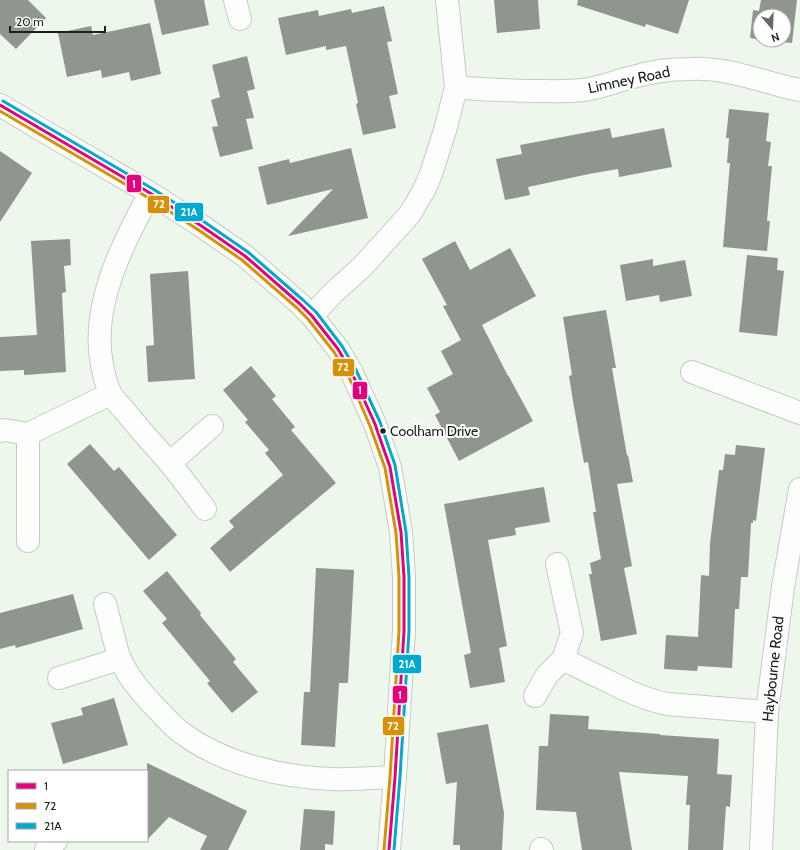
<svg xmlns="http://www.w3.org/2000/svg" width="800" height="850" font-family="Cabin,sans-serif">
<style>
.building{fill:#8e968d}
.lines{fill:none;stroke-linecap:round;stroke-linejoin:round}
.minor-casing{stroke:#c4ccc3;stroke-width:24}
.minor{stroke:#fcfefc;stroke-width:22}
.bus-1-casing{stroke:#fff;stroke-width:6}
.bus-2-casing{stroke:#fff;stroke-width:6}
.bus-3-casing{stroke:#fff;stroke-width:6}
.bus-1{stroke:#e5007d;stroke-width:3}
.bus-2{stroke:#d69204;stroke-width:3}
.bus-3{stroke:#00a9ce;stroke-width:3}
.bus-dot{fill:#1b211a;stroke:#fff;stroke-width:1.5}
.labels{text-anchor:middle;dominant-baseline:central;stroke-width:4;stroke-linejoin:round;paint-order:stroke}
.bus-label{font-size:14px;fill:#1b211a;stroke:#fff;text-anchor:start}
.street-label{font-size:15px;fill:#1b211a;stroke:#fff}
.line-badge{stroke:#fff;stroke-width:1.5}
.badge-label{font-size:11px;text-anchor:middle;font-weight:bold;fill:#fff}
</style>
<rect width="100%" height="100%" fill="#edf7ec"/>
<!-- building -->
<g class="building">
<polygon points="0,0 28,0 46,18 16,49 0,34"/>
<polygon points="154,0 204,0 209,25 162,35"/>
<polygon points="494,0 538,0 540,29 497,33"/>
<polygon points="578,0 689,0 678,34 646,24 645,27 577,5"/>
<polygon points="761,0 797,0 792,43 763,40 784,40 784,16 760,16 760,40 750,38 753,10 759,11"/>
<polygon points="384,6 392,41 387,42 398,94 389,96 396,128 363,135 356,104 358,103 346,46 326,50 326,46 286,55 278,18 318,10 319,16 351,9 352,13"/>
<polygon points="150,23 161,74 131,81 129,72 102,78 101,70 67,77 58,33 91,26 93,35"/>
<polygon points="247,56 255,89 247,91 254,118 246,119 253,149 220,157 212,127 218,126 211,100 220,97 212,65"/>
<polygon points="729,109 769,113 766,141 771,142 768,166 772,166 767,221 770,221 767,251 723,247 730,163 727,163 729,138 726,138"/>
<polygon points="610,128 612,138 664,128 672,167 619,177 618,169 589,174 528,187 530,195 505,200 496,159 522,154 520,145"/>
<polygon points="351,148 368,218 288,236 333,189 267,205 258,167 289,159 290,163"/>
<polygon points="0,151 32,173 0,222"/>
<polygon points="70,239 71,265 64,266 66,292 62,293 66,372 24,375 24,370 0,371 0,337 37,335 31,241"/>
<polygon points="455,241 470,270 510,248 536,296 482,325 508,376 508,375 533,421 459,461 435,415 440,412 427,388 453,374 441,351 461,340 443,306 447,305 422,259"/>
<polygon points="747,255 778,258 777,270 784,271 777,336 739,332"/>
<polygon points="653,259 653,266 685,260 692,296 660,302 659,295 626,301 620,265"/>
<polygon points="188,271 195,379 148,382 146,346 154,345 150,274"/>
<polygon points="606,310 616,368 612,368 627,456 628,455 633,482 617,484 632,566 624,568 637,634 601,641 589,574 592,574 590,563 601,559 593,512 596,512 588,462 584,463 573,401 569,376 572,375 563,317"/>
<polygon points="251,366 276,396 272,399 295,427 291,430 336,483 230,572 210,548 234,527 229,521 283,475 265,453 269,450 245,422 248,420 223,390"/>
<polygon points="90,444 114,471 119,467 177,535 149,560 67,464"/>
<polygon points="736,445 765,448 756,521 753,520 753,523 751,523 748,577 741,577 739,609 735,609 732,668 698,666 697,671 664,669 666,635 698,637 701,575 709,576 710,543 719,470 723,470 725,454 735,455"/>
<polygon points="544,487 550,522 515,528 516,535 488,540 507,646 499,648 505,682 470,688 464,655 471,653 444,504"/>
<polygon points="316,568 354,570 348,683 339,683 335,747 301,745 304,692 310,692"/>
<polygon points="167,571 201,613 200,615 236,659 233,662 258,692 232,713 207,683 210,681 162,623 167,619 143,591"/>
<polygon points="73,594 83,629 16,648 15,645 0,649 0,613"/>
<polygon points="114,698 128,745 63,764 51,723 83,715 81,708"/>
<polygon points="550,714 589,716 588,729 660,734 660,735 719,739 717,774 732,775 730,807 726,806 723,850 688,850 690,805 686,805 688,776 619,772 632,850 582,850 576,812 536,810 539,746 548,746"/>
<polygon points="488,724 504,813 502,850 460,850 460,845 453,845 457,782 446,784 437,733"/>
<polygon points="147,763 247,811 228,850 200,850 207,836 169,817 147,840"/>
<polygon points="304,809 335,811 333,845 325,844 325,850 300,850"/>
</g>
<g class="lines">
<!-- minor casing -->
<g class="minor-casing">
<g id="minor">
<polyline points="235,0 240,19"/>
<path d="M456 87C481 90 506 90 531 91 548 91 566 92 583 90 600 88 616 81 633 77 650 72 672 69 690 69 724 67 758 80 790 88L800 90"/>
<polyline points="0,105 57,139 150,193 200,225 245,256 300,304 312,316 338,349 352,373 375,424 390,467 401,532 404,577 404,631 395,777 389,850"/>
<path d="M150 193C123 244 90 305 102 365 104 374 106 386 111 394 114 400 120 405 124 410 136 425 149 440 162 454 177 471 191 490 205 509"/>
<polyline points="312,316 332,294 362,267 410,214 424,190 431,174 446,127 456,87 447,0"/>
<polyline points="692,372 800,413"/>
<polyline points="0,431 5,430 28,434 110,394"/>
<polyline points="28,434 28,541"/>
<polyline points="170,463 212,426"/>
<path d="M557 564 572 633 563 659C579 667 594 675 610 682 629 692 647 700 667 704L767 712"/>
<path d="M105 604C108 615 111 627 114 639 116 645 117 653 120 659 129 679 143 695 158 710 166 718 173 727 182 733 224 764 280 777 331 779 352 780 374 778 395 777"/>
<polyline points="59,678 119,659"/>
<polyline points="535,696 547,675 563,659"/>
<polyline points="541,849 542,850"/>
<polyline points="46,850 56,841"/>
<polyline points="761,850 767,712 783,587 800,489"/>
</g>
</g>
<!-- minor -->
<use href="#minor" class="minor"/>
<!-- bus-1 casing -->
<g class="bus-1-casing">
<polyline id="bus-1" points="0,105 150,193 200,225 245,256 300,304 312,316 338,349 352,373 375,424 390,467 401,532 404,577 404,631 395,777 389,850"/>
</g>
<!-- bus-2 casing -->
<g class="bus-2-casing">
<polyline id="bus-2" points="0,111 147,197 197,229 242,260 297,308 308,319 334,352 348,375 370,426 385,468 396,533 399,577 399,631 390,777 384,850"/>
</g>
<!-- bus-3 casing -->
<g class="bus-3-casing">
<polyline id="bus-3" points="3,101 153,189 203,221 248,252 303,300 316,312 342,346 356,370 380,422 395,465 406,532 409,577 409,631 400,777 394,850"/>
</g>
<!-- bus-1 -->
<use href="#bus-1" class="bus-1"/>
<!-- bus-2 -->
<use href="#bus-2" class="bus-2"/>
<!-- bus-3 -->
<use href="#bus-3" class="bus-3"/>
</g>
<!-- markers -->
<circle class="bus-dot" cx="383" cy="431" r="3.5"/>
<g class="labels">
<!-- bus labels -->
<g class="bus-label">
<text x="390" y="431">Coolham Drive</text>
</g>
<!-- street labels -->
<g class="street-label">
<text transform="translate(629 80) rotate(-12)">Limney Road</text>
<text transform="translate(773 669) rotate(-84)">Haybourne Road</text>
</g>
</g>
<g class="line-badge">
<rect x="126" y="174" width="16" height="19" rx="4" fill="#e5007d"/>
<rect x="147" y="195" width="23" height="19" rx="4" fill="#d69204"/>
<rect x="174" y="202" width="30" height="20" rx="4" fill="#00a9ce"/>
<rect x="332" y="358" width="23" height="19" rx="4" fill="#d69204"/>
<rect x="352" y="381" width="16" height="19" rx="4" fill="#e5007d"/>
<rect x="392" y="654" width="30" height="20" rx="4" fill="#00a9ce"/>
<rect x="392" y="685" width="16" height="19" rx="4" fill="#e5007d"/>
<rect x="382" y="716" width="23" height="20" rx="4" fill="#d69204"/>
</g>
<g class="badge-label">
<text x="134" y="188">1</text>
<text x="159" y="208">72</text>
<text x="189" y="216">21A</text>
<text x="343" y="371">72</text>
<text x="360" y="394">1</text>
<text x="407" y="668">21A</text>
<text x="400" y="699">1</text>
<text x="393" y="730">72</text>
</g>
<!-- legend -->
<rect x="8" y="770" width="140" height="72" fill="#ffffff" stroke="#a4a6a3"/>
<rect x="16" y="783" width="20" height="6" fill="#e5007d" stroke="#a4a6a3"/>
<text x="44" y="790" font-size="12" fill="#1b211a">1</text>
<rect x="16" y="803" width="20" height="6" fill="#d69204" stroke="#a4a6a3"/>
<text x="44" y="810" font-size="12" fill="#1b211a">72</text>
<rect x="16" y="823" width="20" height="6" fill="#00a9ce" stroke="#a4a6a3"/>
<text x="44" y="830" font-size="12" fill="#1b211a">21A</text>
<!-- north arrow -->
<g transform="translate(772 28) rotate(161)"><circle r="19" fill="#ffffff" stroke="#a4a6a3"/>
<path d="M0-3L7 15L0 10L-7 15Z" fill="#646c64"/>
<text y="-6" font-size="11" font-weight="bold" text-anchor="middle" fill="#1b211a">N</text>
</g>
<!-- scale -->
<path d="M10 26v6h95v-6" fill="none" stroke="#1b211a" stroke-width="2"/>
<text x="16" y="26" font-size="12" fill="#1b211a" stroke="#ffffff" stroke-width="3" paint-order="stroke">20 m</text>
</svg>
